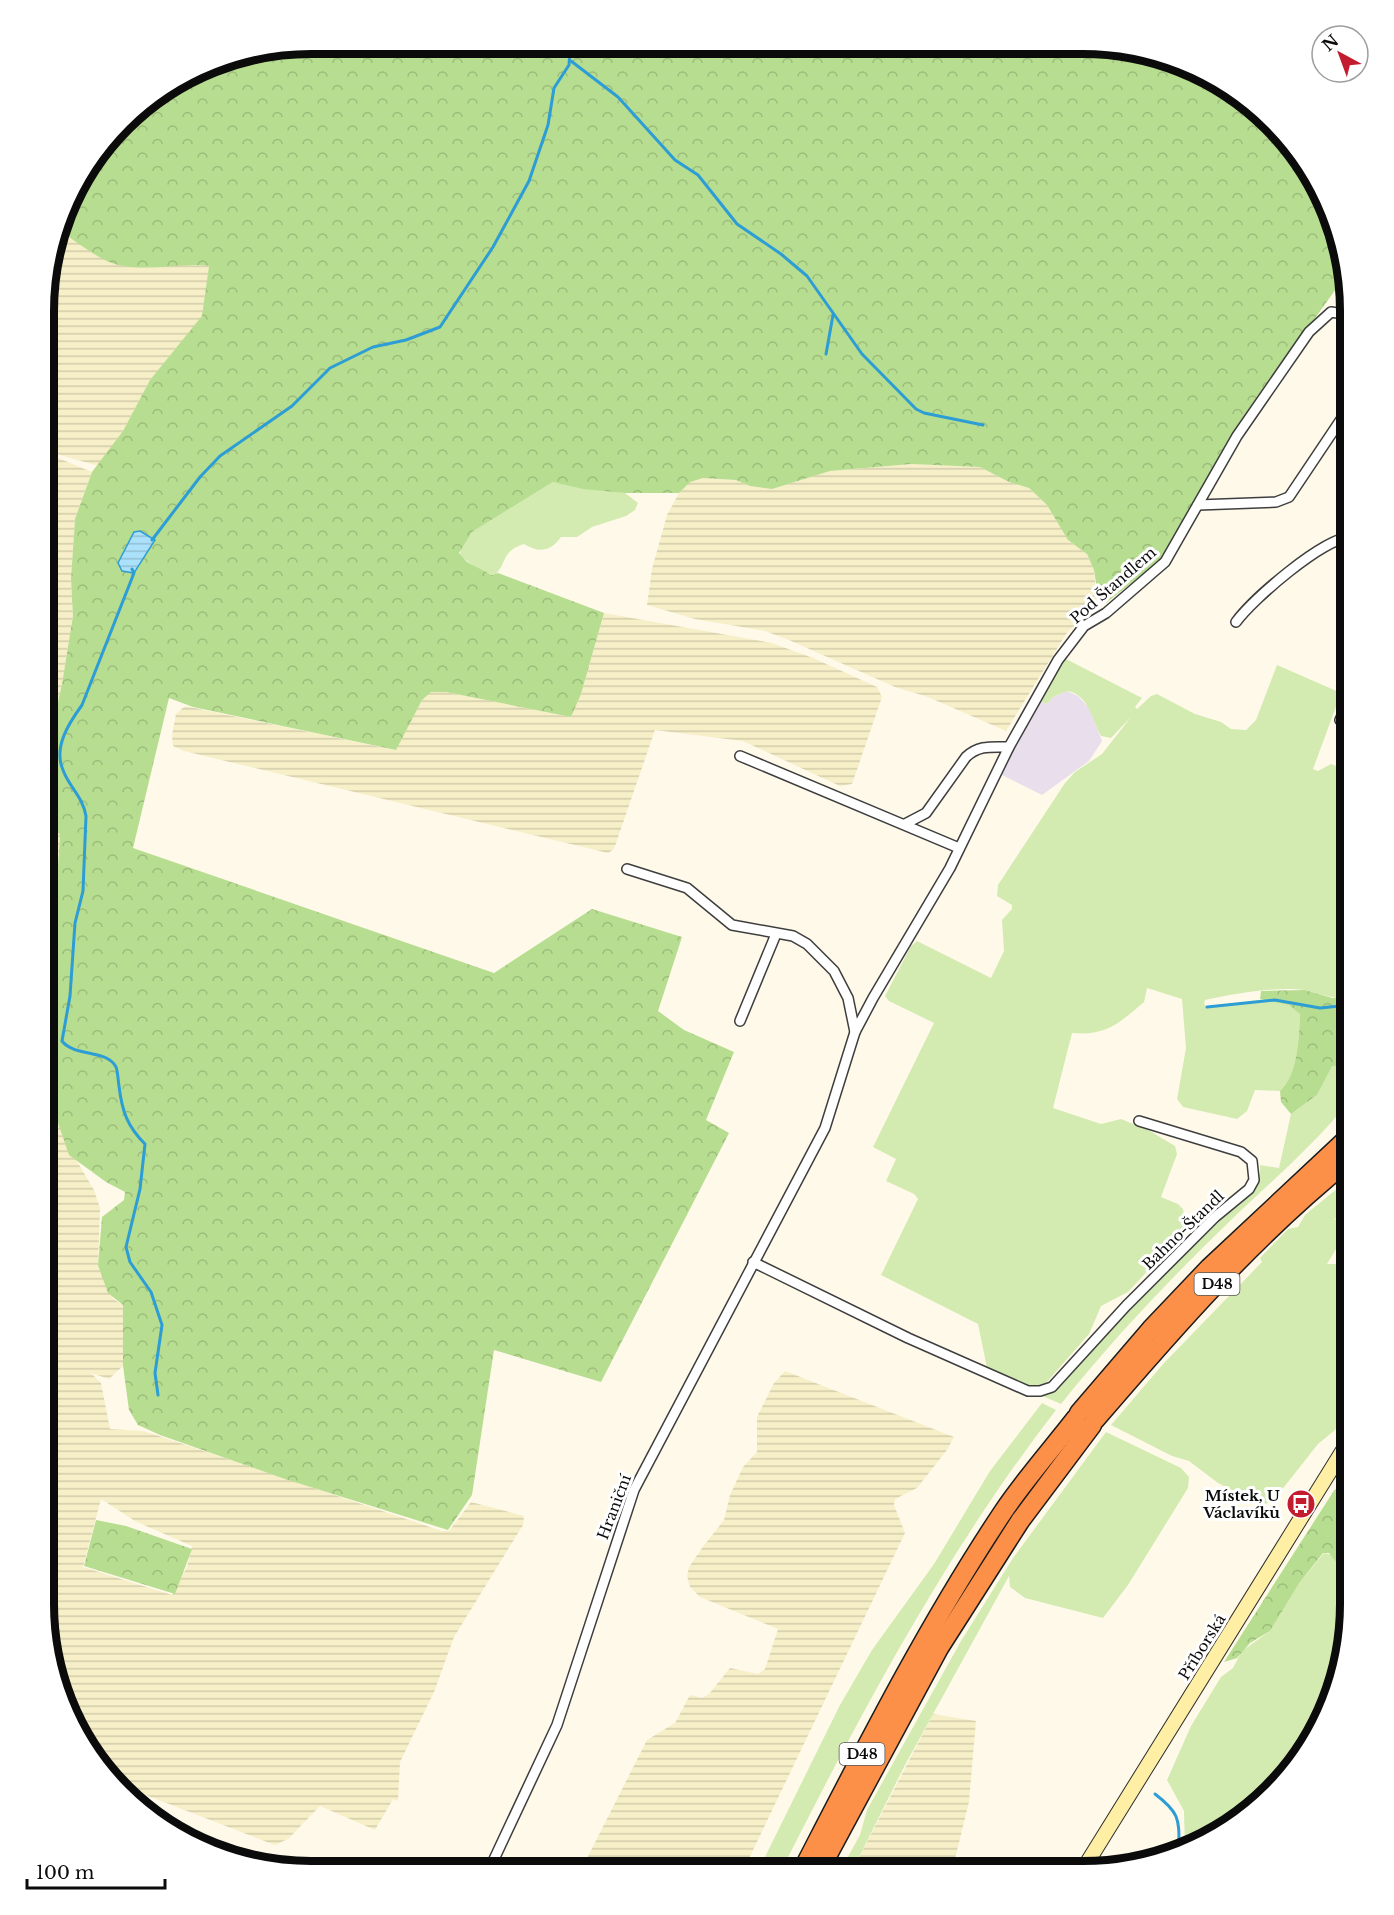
<svg xmlns="http://www.w3.org/2000/svg" width="1394" height="1915" font-family="'Libre Baskerville',serif">
<style>
.industrial{fill:#e9deeb}
.farmland{fill:url(#farmland-rules);fill-rule:evenodd}
.grass{fill:#d3ebb1}
.forest{fill:url(#forest-crowns)}
.water{fill:url(#water-rules);stroke:#2d9dd5;stroke-width:1.5}
.lines{fill:none;stroke-linecap:round;stroke-linejoin:round}
.stream{stroke:#2d9dd5;stroke-width:3}
.street-casing{stroke:#3e3e3e;stroke-width:12}
.secondary-casing{stroke:#2d2d2d;stroke-width:16}
.highway-casing{stroke:#1c1c1c;stroke-width:21}
.street{stroke:#fff;stroke-width:9}
.secondary{stroke:#ffefa5;stroke-width:14}
.highway{stroke:#fd9049;stroke-width:18}
.labels{text-anchor:middle;dominant-baseline:central;stroke-width:6;stroke-linejoin:round;paint-order:stroke}
.shield{fill:#fff;stroke:#545454;stroke-width:1.5}
.shield-label{font-size:14px;font-weight:bold;fill:#0b0b0b}
.street-label{font-size:15px;fill:#0b0b0b;stroke:#fff}
.poi-label{font-size:15px;font-weight:bold;fill:#0b0b0b;stroke:#fff;text-anchor:end}
.rim{fill:none;stroke:#0b0b0b;stroke-width:8}
</style>
<defs>
<pattern id="farmland-rules" width="6" height="5" patternUnits="userSpaceOnUse" patternTransform="scale(1.5)"><rect width="6" height="5" fill="#f6efc8"/><path d="M0 2.5h6" fill="none" stroke="#d2ccaa"/></pattern>
<pattern id="forest-crowns" width="20" height="18" patternUnits="userSpaceOnUse" patternTransform="scale(1.5)"><rect width="20" height="18" fill="#b7dd90"/><path d="M2 6a3 3 0 1 1 6 0M12 15a3 3 0 1 1 6 0" fill="none" stroke="#9cbc7b"/></pattern>
<pattern id="water-rules" width="6" height="5" patternUnits="userSpaceOnUse" patternTransform="scale(1.5)"><rect width="6" height="5" fill="#abe1fa"/><path d="M0 2.5h6" fill="none" stroke="#92c0d5"/></pattern>
</defs>
<rect width="100%" height="100%" fill="#fff9ea"/>
<!-- industrial -->
<polygon class="industrial" points="1067,691 1078,696 1089,708 1102,741 1089,761 1042,795 1000,774 1041,701 1047,704 1053,697"/>
<!-- farmland -->
<g class="farmland">
<polygon points="61,232 110,262 209,266 203,316 150,380 123,431 99,466 46,451 46,276"/>
<polygon points="46,453 92,472 75,519 71,579 73,616 62,684 50,738 45,747"/>
<polygon points="911,464 980,467 1009,482 1029,488 1047,505 1069,541 1086,552 1094,570 1097,603 1066,634 1006,731 928,697 895,687 789,640 765,631 695,619 647,605 652,569 667,515 679,493 690,481 703,478 736,480 750,486 772,489 830,471"/>
<polygon points="604,613 772,643 813,658 877,687 882,697 852,784 840,786 743,741 655,730 614,849 608,853 184,751 173,746 172,735 176,714 185,706 395,750 422,700 430,692 446,692 571,717 581,694"/>
<polygon points="55,828 60,834 58,865 45,906 45,829"/>
<path d="M44 1082 69 1154 75 1158 94 1190 100 1208 98 1265 113 1299 123 1305 125 1315 123 1366 109 1379 91 1373 101 1383 110 1429 143 1431 159 1436 442 1531H449L471 1502 524 1516 523 1525 454 1637 434 1692 400 1762 398 1801 393 1799 375 1830 320 1806 288 1839 275 1845 138 1792 108 1778 71 1723 44 1604V1356L51 1358 44 1355ZM101 1499 135 1521 192 1546 187 1567 172 1595 83 1567Z"/>
<polygon points="785,1371 954,1437 947,1450 917,1488 895,1499 894,1505 905,1533 743,1871 581,1870 647,1740 675,1723 690,1695 702,1698 709,1694 730,1668 758,1674 765,1669 778,1629 700,1597 690,1587 687,1576 689,1567 702,1548 724,1520 730,1495 743,1467 757,1452 757,1417 774,1383"/>
<polygon points="933,1714 976,1721 969,1802 952,1871 852,1871"/>
</g>
<!-- grass -->
<g class="grass">
<path d="M553 482 625 493 638 503 635 510 626 516 592 527 577 537H561C550 552 539 553 524 544 499 552 508 565 494 575L480 570 460 556 461 548 472 532Z"/>
<path d="M1064 658 1142 698 1135 707 1137 709 1151 696 1157 694 1195 714 1221 722 1231 729 1246 730 1256 720 1277 665 1341 693 1313 769 1318 771 1331 764 1342 768 1350 777V996C1332 1001 1321 993 1304 990 1278 986 1232 994 1205 1000L1204 1004 1207 1007C1230 1006 1285 988 1300 1014 1299 1037 1298 1075 1280 1091L1255 1090 1247 1111 1237 1119 1183 1107 1177 1099 1186 1048 1182 999 1147 988 1144 1002C1118 1024 1106 1036 1072 1033L1053 1108 1101 1124 1121 1119 1150 1131 1175 1146 1177 1154 1161 1197 1178 1204 1183 1209 1185 1222 1182 1234 1128 1292 1101 1306 1089 1334 1046 1383 1038 1386H1026L987 1368 978 1324 881 1275 918 1199 914 1194 886 1181 896 1159 873 1147 934 1023 889 1001 885 996 911 946 917 941 991 978 1004 951 1002 920 1012 909V905L997 896 998 885 1065 783 1075 772 1102 754 1131 717 1111 738 1101 736C1092 721 1089 694 1067 691L1053 697 1047 704 1041 701Z"/>
<path d="M1331 1066H1346L1350 1100C1314 1146 1269 1183 1228 1223 1169 1280 1112 1340 1061 1404L1040 1395 1228 1210C1244 1197 1262 1188 1260 1165L1279 1168 1291 1114 1317 1095Z"/>
<polygon points="1350,1178 1350,1211 1333,1220 1347,1217 1350,1220 1350,1226 1327,1264 1338,1264 1350,1270 1350,1405 1335,1430 1318,1444 1273,1501 1265,1504 1256,1502 1218,1483 1189,1461 1172,1456 1111,1425 1164,1363 1262,1262 1260,1258 1288,1229 1298,1227 1305,1215"/>
<path d="M1042 1403 1056 1410C946 1552 862 1711 781 1871H758L840 1705 872 1650 934 1564 990 1471Z"/>
<polygon points="1106,1432 1181,1468 1189,1477 1188,1488 1128,1585 1103,1618 1025,1598 1010,1587 1009,1576 905,1765 852,1871 840,1871 860,1835 867,1810 961,1641 1013,1558"/>
<path d="M1324 1553C1367 1558 1345 1665 1336 1691 1329 1711 1317 1735 1305 1752 1281 1789 1228 1838 1185 1848L1184 1811 1167 1780 1191 1726 1221 1677 1233 1668 1242 1651 1270 1631 1300 1582Z"/>
</g>
<!-- forest -->
<g class="forest">
<path d="M311 44 1118 46 1232 89 1284 135 1323 192 1343 279 1241 422 1209 475 1167 555 1106 603 1097 589 1094 570 1087 554 1068 540 1047 505 1029 488 1009 482 980 467 911 464 830 471 772 489 750 486 736 480 703 478 690 482 679 493H625L583 489 553 482 472 532 459 553 467 562 492 575 498 573 604 613 581 694 571 717 446 692H431L422 700 396 750 193 707 169 698 133 848 494 973 592 909 682 937 658 1011 684 1030 734 1052 706 1120 729 1133 601 1382 494 1350 472 1495 448 1530 285 1479 160 1435 138 1425 129 1410 123 1366V1305L108 1293 98 1265 102 1217 124 1200 125 1192 106 1182 69 1155 44 1082 45 906 58 865 60 835 55 828 45 829V747L50 738 62 684 73 616 71 579 75 519 92 472 123 431 150 380 202 316 209 266C177 262 140 274 109 262 93 255 76 241 61 232L79 178 135 110 225 58Z"/>
<path d="M1305 990 1332 998 1350 996V1088L1346 1085V1066H1332L1317 1095 1291 1114 1281 1102 1280 1091C1298 1075 1299 1037 1300 1014L1289 1005 1260 999 1261 991Z"/>
<polygon points="1335,1489 1350,1499 1350,1579 1329,1553 1323,1553 1300,1582 1270,1631 1250,1643 1237,1658 1224,1662"/>
<polygon points="96,1520 126,1526 192,1549 175,1594 84,1566"/>
</g>
<!-- water -->
<polygon class="water" points="140,531 155,540 134,573 122,571 118,563 134,532"/>
<g class="lines">
<!-- stream -->
<g class="stream">
<polyline points="571,61 618,97 675,160 698,175 737,224 781,254 807,276 862,354 916,409 924,413 983,425"/>
<polyline points="826,354 833,315"/>
<polyline points="152,540 200,477 220,456 292,406 330,368 373,347 406,340 440,327 493,247 529,181 548,125 554,88 569,65 570,50 574,44"/>
<path d="M132 569 134 573 82 705C69 723 53 747 63 770 69 787 83 797 86 816L83 891 75 923 70 996 62 1041C74 1057 107 1049 116 1067 118 1072 118 1081 119 1086 122 1111 127 1126 145 1144L140 1189 126 1247 130 1262 151 1292 162 1325 155 1373 158 1395"/>
<polyline points="1207,1007 1275,1000 1320,1008 1350,1005"/>
<path d="M1155 1794C1180 1813 1179 1819 1179 1849"/>
</g>
<!-- street casing -->
<g class="street-casing">
<g id="street">
<polyline points="1198,505 1276,502 1289,497 1350,406"/>
<path d="M1236 622C1254 598 1321 540 1350 537"/>
<polyline points="1340,720 1350,700"/>
<polyline points="740,756 959,848"/>
<path d="M905 824 926 813 966 757C979 745 991 747 1009 747"/>
<polyline points="627,869 687,888 732,925 793,936 807,944 834,971 848,998 855,1032"/>
<polyline points="740,1021 776,934"/>
<polyline points="753,1262 908,1338 1028,1391 1040,1391 1052,1387 1126,1306 1215,1217 1249,1189 1254,1180 1252,1161 1241,1152 1139,1121"/>
<polyline points="489,1870 557,1725 634,1490 825,1128 855,1032 873,998 950,868 1009,747 1058,660 1084,626 1106,613 1165,562 1237,436 1309,332 1331,312 1350,315"/>
</g>
</g>
<!-- secondary casing -->
<g class="secondary-casing">
<polyline id="secondary" points="1082,1871 1350,1439"/>
</g>
<!-- highway casing -->
<g class="highway-casing">
<g id="highway">
<polyline points="1079,1413 1151,1329 1209,1268 1350,1136"/>
<path d="M1095 1420C1174 1328 1255 1235 1350 1159"/>
<path d="M802 1871C865 1749 927 1626 1003 1512 1025 1479 1052 1449 1076 1418"/>
<polyline points="819,1871 939,1648 1020,1521 1092,1425"/>
</g>
</g>
<!-- street -->
<use href="#street" class="street"/>
<!-- secondary -->
<use href="#secondary" class="secondary"/>
<!-- highway -->
<use href="#highway" class="highway"/>
</g>
<!-- icons -->
<defs>
<g id="bus-disc" transform="scale(1.5)"><circle r="9.5" fill="#c31c2f" stroke="#fff"/><path d="M-5-6H5V4H4V6H2V4H-2V6H-4V4H-5ZM-3.5-4V0h7V-4ZM-3.5 1.2v1.5H-2V1.2ZM2 1.2v1.5H3.5V1.2Z" fill="#fff"/></g>
</defs>
<g fill-rule="evenodd">
<use href="#bus-disc" x="1301" y="1504"/>
</g>
<g class="labels">
<!-- shield labels -->
<g class="shield">
<rect x="1194.5" y="1273" width="45" height="22" rx="4.5"/>
<rect x="839.5" y="1743" width="45" height="22" rx="4.5"/>
</g>
<g class="shield-label">
<text x="1217" y="1284">D48</text>
<text x="862" y="1754">D48</text>
</g>
<!-- street labels -->
<g class="street-label">
<text transform="translate(1113 585) rotate(-41)">Pod Štandlem</text>
<text transform="translate(1183 1230) rotate(-44)">Bahno-Štandl</text>
<text transform="translate(614 1507) rotate(-69)">Hraniční</text>
<text transform="translate(1202 1647) rotate(-58)">Příborská</text>
</g>
<!-- poi labels -->
<g class="poi-label">
<text x="1280" y="1495">Místek, U<tspan x="1280" dy="17">Václavíků</tspan></text>
</g>
</g>
<!-- crop -->
<path d="M0 0H1394V1915H0ZM311 54H1083A257 257 0 0 1 1340 311V1604A257 257 0 0 1 1083 1861H311A257 257 0 0 1 54 1604V311A257 257 0 0 1 311 54Z" fill="#fff" fill-rule="evenodd"/>
<path class="rim" d="M311 54H1083A257 257 0 0 1 1340 311V1604A257 257 0 0 1 1083 1861H311A257 257 0 0 1 54 1604V311A257 257 0 0 1 311 54Z"/>
<!-- north arrow -->
<g transform="translate(1340 54) rotate(319)"><circle r="28" fill="#ffffff" stroke="#9d9d9d" stroke-width="1.5"/>
<path d="M0-4.5L10 22L0 15L-10 22Z" fill="#c31c2f"/>
<text y="-9" font-size="16" font-weight="bold" text-anchor="middle" fill="#0b0b0b">N</text>
</g>
<!-- scale -->
<path d="M27 1879v9h138v-9" fill="none" stroke="#0b0b0b" stroke-width="3"/>
<text x="36" y="1879" font-size="18" fill="#0b0b0b" stroke="#ffffff" stroke-width="4.5" paint-order="stroke">100 m</text>
</svg>
